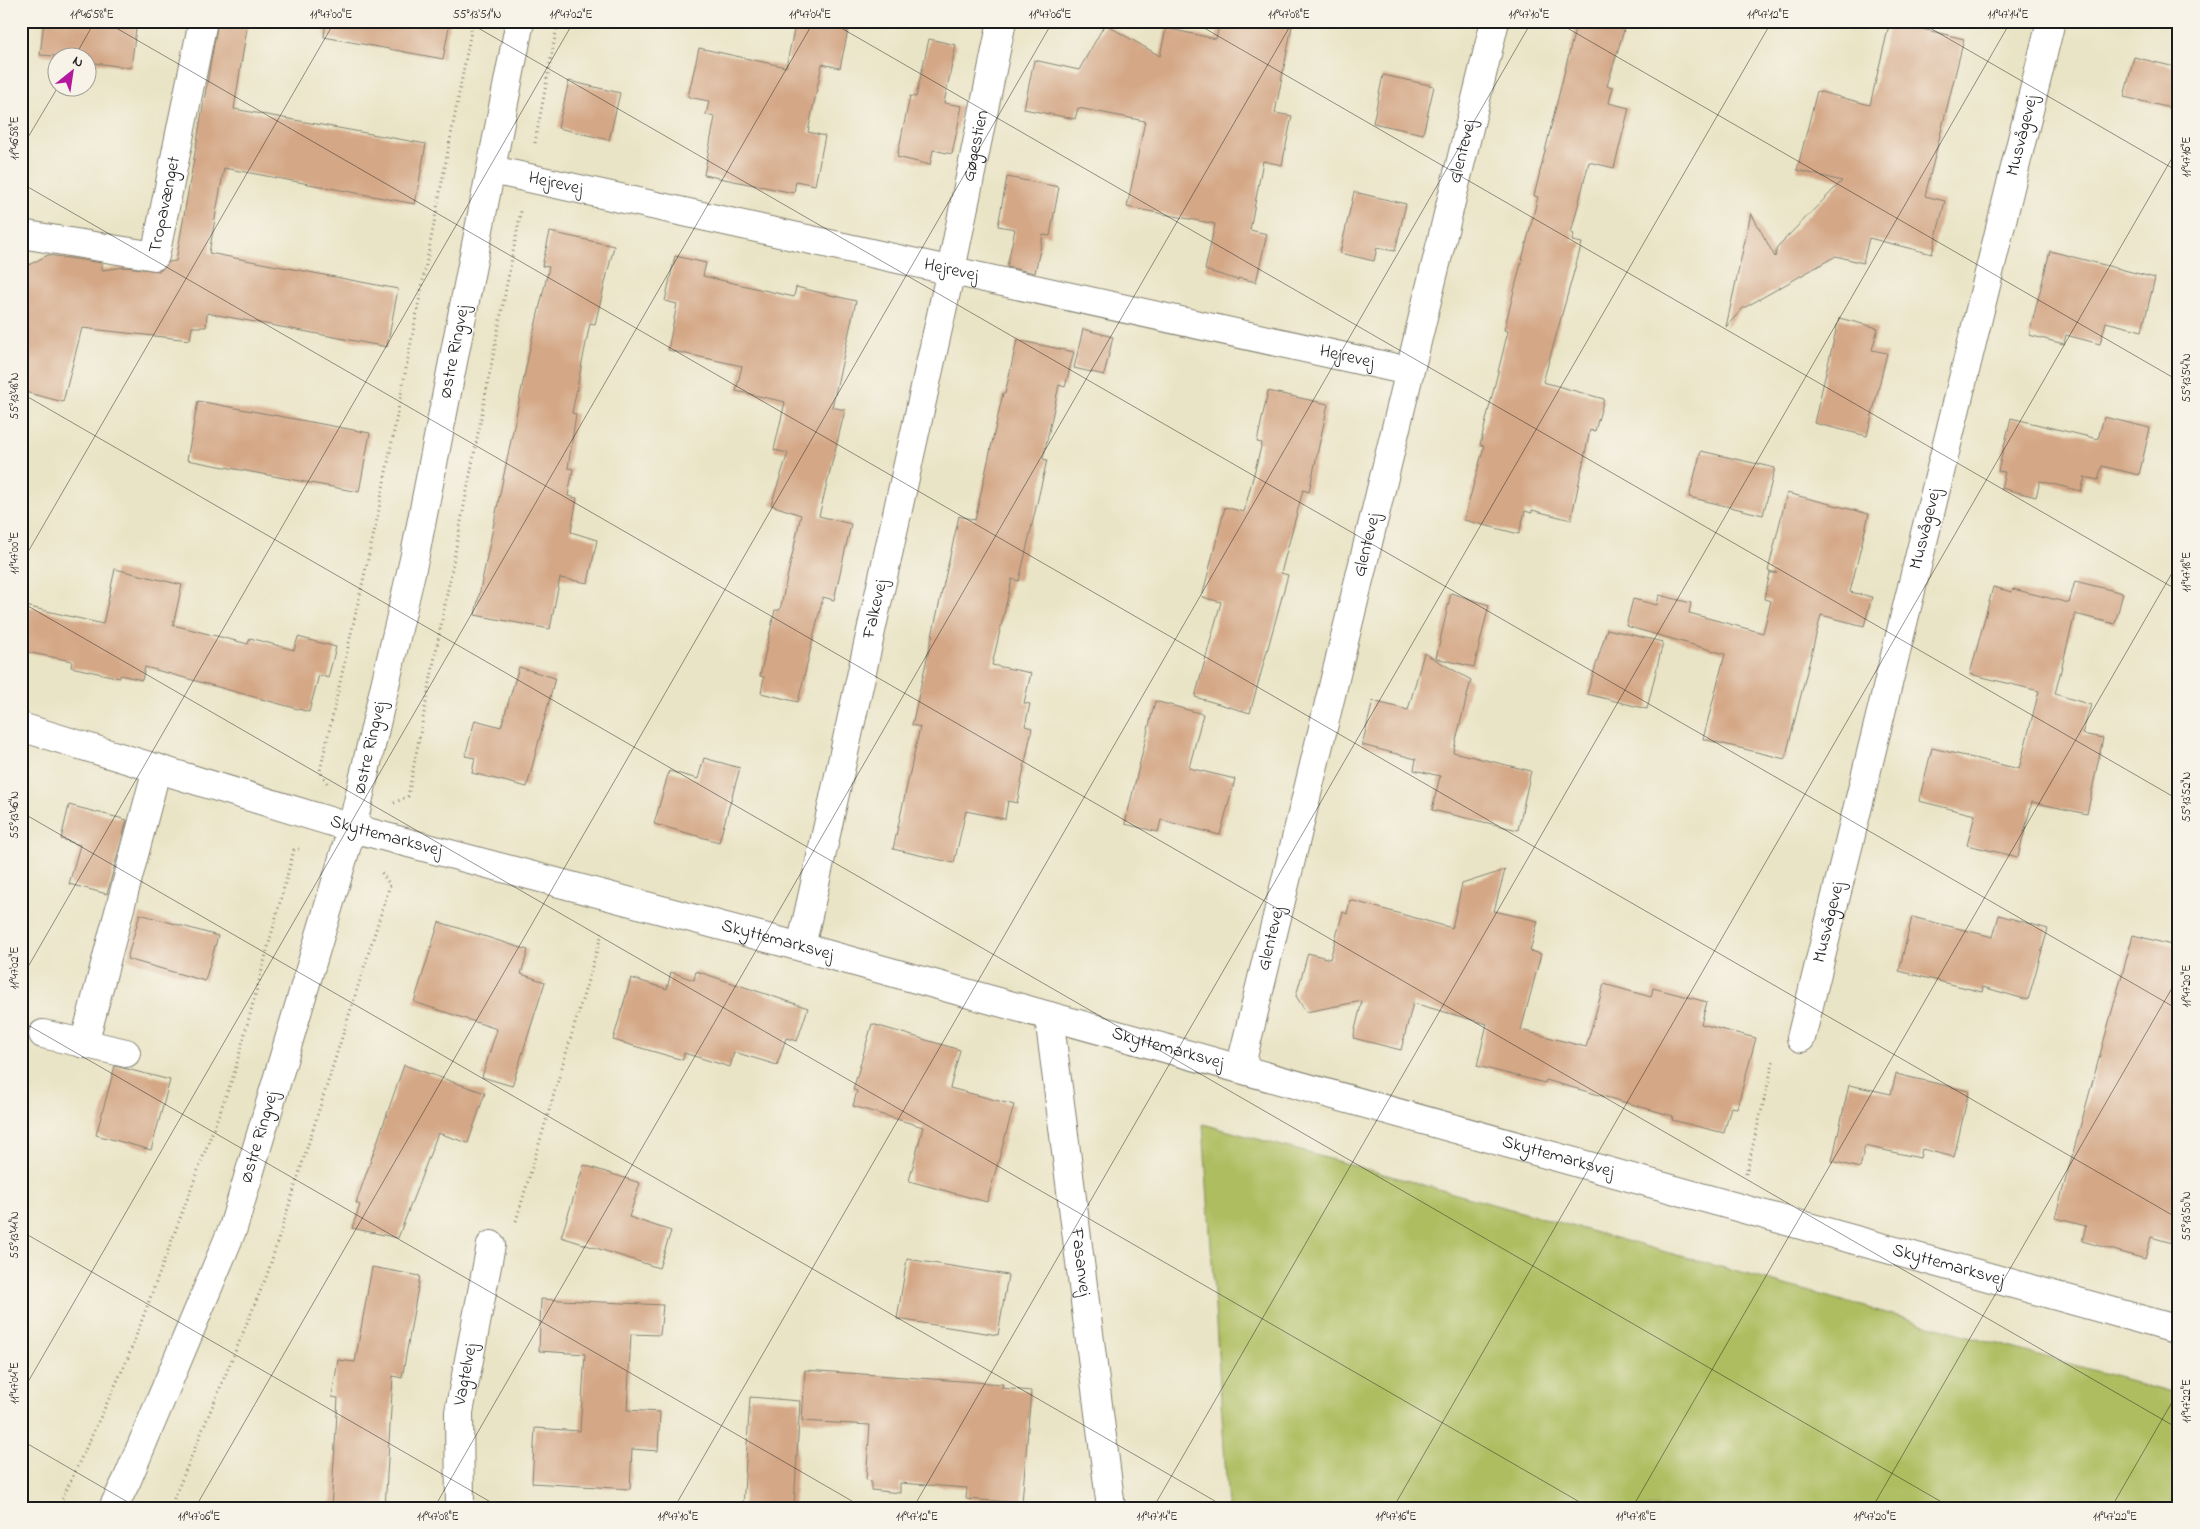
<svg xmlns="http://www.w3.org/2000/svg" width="2200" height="1529" font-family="'Indie Flower',sans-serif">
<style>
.green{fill:#adbd5f;stroke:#646c3e}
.building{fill:#d4a786}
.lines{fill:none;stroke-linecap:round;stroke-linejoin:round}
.minor-casing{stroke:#838071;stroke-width:30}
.tertiary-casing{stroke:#838071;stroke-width:30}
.path{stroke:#838071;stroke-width:3;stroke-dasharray:1 4;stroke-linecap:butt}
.minor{stroke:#fff;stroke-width:28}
.tertiary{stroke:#fff;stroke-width:28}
.ticks{fill:none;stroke:#1c1c1c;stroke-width:1;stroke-opacity:0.45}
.labels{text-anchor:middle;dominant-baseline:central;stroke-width:4;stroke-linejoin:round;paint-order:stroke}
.street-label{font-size:18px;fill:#1c1c1c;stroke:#f7f3e8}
.neatline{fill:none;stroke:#1c1c1c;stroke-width:2}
.ticks-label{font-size:12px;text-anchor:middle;fill:#1c1c1c}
</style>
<rect width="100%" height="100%" fill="#f7f3e8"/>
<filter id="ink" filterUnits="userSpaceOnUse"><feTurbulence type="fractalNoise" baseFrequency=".02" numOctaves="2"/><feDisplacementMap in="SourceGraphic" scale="10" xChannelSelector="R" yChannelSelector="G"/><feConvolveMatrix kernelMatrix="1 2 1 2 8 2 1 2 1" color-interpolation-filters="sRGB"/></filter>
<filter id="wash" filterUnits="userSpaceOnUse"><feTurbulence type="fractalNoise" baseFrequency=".0096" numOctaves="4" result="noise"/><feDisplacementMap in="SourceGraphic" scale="20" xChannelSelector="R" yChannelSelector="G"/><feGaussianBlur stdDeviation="1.12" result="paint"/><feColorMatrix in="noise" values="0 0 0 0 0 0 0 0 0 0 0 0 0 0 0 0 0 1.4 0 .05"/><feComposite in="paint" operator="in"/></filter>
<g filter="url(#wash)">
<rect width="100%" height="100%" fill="#eae4c6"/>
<!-- green -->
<polygon class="green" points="1203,1124 2179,1394 2179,1508 1228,1508"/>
<g id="blocks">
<!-- building -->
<g class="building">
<polygon points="44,21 137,21 131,68 88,62 88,58 40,55"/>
<polygon points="218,21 248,21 234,109 426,144 415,204 224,168 209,253 398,289 387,347 207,313 206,327 192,327 190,340 82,328 63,402 21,391 21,269 48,255 102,263 102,270 126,267 160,271 169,262 176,261"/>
<polygon points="326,21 450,21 443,59 324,37"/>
<polygon points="796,21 850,21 840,68 822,64 808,132 825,136 815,185 796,181 794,193 704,175 715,117 706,115 709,101 688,97 699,48 786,67"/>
<polygon points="1220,21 1293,21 1275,113 1292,116 1282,165 1263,161 1250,230 1267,234 1256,282 1238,278 1238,280 1205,270 1215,224 1127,207 1145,121 1078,108 1075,119 1024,109 1034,60 1079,70 1105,24 1160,56 1166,28 1216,39"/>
<polygon points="1577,21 1595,21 1624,30 1607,86 1613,87 1609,103 1629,108 1614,168 1589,162 1571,233 1574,234 1572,241 1582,243 1543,382 1604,399 1595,431 1590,430 1571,520 1532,510 1532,513 1525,511 1519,534 1464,520 1484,446 1480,445 1508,331 1504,330 1538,197 1534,196"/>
<polygon points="1890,21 1964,39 1925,196 1945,201 1932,254 1869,238 1863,263 1836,256 1742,309 1726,327 1751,213 1775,257 1777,247 1842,181 1797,170 1817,91 1870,105"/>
<polygon points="929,39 956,45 944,103 962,106 952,154 933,150 930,165 897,157 910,96 916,97"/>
<polygon points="2134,57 2179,68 2179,110 2124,97"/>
<polygon points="1383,75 1434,86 1423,134 1373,123"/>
<polygon points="569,81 620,93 609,140 558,128"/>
<polygon points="1007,177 1059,187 1050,236 1043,235 1035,273 1007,267 1015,229 998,226"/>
<polygon points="1354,192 1406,204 1395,251 1377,248 1374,261 1340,253"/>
<polygon points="550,232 614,246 595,324 590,323 572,413 576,414 568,468 573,469 568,496 577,498 571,532 597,540 588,583 560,578 550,629 475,615 530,348 549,267 542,266"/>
<polygon points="2050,251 2155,278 2142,331 2106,322 2100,344 2066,335 2064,344 2029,335"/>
<polygon points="675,256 706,263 703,276 794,297 796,287 856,301 832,407 845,410 819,516 851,524 834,600 823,597 798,702 761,693 764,677 760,676 775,610 780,610 801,515 771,505 788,453 774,450 785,402 736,391 742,366 668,350 677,304 665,301"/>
<polygon points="1839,318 1878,328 1872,350 1887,353 1867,436 1814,423"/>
<polygon points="1083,329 1113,337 1104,375 1074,368"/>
<polygon points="1017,340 1074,352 1065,387 1059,385 1043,459 1047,460 1019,581 1012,579 992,665 1031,673 1024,703 1030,704 1025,726 1032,728 1017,803 1008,801 1005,819 966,811 954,863 893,849 920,727 912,725 959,516 975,520 1003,393 1005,394"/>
<polygon points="1268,391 1328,404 1309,492 1303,490 1281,573 1288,575 1250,713 1195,697 1221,602 1202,597 1225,507 1244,512 1262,443 1257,442"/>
<polygon points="198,401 370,433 359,492 187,460"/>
<polygon points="2104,417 2150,428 2139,475 2102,466 2098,480 2085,477 2081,491 2040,481 2036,497 2001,488 2005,472 1998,471 2011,418 2098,439"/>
<polygon points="1701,451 1775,468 1763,515 1689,497"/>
<polygon points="1787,493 1869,514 1850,592 1872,597 1864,626 1821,615 1785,759 1703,739 1725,654 1626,626 1633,599 1657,605 1659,595 1691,603 1689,613 1763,633 1771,601 1764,599 1770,573 1777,573 1768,571"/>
<polygon points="115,569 182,585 173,625 248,644 250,638 294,650 298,637 336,647 328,678 319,675 309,712 145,667 142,680 120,675 120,678 71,667 72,661 21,651 21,605 103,624"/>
<polygon points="2075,581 2123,593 2115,624 2075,614 2055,694 2091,705 2082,734 2103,738 2087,814 2032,802 2018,857 1967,845 1975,815 1919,801 1932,748 2019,769 2039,691 1970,674 1993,587 2012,592 2013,589 2069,603"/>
<polygon points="1451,593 1489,605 1474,667 1436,658"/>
<polygon points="1607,629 1663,642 1647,709 1587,694"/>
<polygon points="1424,653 1471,680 1453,752 1531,771 1518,830 1432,810 1440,776 1414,770 1416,759 1362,745 1373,701 1408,710"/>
<polygon points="519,667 555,678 527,787 472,773 475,758 465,756 475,720 501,727"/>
<polygon points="1155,701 1203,714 1189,768 1235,779 1220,835 1161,820 1158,832 1125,824"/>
<polygon points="704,758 740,768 719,842 654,824 669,771 698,779"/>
<polygon points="69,805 127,820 107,894 69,884 80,845 61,839"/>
<polygon points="1505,870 1494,911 1538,921 1530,951 1541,954 1521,1030 1586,1047 1604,984 1651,997 1653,988 1707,1002 1701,1024 1756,1038 1737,1108 1731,1107 1724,1133 1672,1120 1673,1116 1546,1080 1545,1083 1477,1066 1487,1024 1413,1003 1401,1050 1353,1038 1362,1001 1306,1012 1296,996 1308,953 1330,959 1343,912 1347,914 1350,900 1452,928 1462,884"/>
<polygon points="140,914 218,936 205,981 127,959"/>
<polygon points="1999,915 2048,929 2028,1000 1983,987 1982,992 1899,971 1912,917 1993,937"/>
<polygon points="439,922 528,950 521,974 545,982 512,1086 482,1077 497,1029 414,1002"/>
<polygon points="2133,935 2179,947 2179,1245 2151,1237 2145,1259 2082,1241 2086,1226 2055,1218"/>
<polygon points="696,971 808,1008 797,1041 786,1038 777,1065 734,1052 730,1067 684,1053 683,1060 613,1040 631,978 667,989 671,972 694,980"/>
<polygon points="872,1024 960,1050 950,1088 1014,1105 987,1202 909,1181 923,1127 853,1106 857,1091 853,1090"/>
<polygon points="404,1065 485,1093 468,1143 438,1133 398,1238 352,1228 360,1205 356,1203"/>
<polygon points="115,1066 170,1080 151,1150 96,1135"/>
<polygon points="1896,1074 1969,1091 1954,1157 1922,1149 1920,1158 1865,1146 1860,1168 1832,1161 1849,1085 1891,1094"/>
<polygon points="584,1165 640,1183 629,1217 671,1231 659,1268 561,1237"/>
<polygon points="907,1259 1008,1275 998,1335 897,1319"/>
<polygon points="372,1267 420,1276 402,1378 393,1376 385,1508 331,1508 338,1398 332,1397 338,1360 355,1362"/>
<polygon points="541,1299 663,1305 660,1335 631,1334 627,1410 660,1412 658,1451 632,1449 630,1489 532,1483 535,1428 580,1431 585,1354 539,1351"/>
<polygon points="805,1370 1003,1384 1002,1388 1031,1391 1022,1503 966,1499 967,1488 900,1483 900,1493 871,1490 871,1481 866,1480 870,1425 802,1421"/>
<polygon points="750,1397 800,1401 794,1508 743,1508"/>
</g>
</g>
</g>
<g filter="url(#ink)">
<use href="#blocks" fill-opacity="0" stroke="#838071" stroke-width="1"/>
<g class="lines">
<!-- minor casing -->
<g class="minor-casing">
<g id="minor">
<path id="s1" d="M492 170 1409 371"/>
<path id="s2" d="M21 234 155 256 203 21"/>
<path id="s3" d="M801 947 951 270 1002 21"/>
<path id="s4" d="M1049 1016 1111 1508"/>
<polyline points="43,1034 126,1053"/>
<path id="s5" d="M1801 1038 2051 21"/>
<polyline points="84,1044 157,768"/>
<path id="s6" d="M1240 1069 1495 21"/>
<path id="s7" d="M460 1508 459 1412 491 1245"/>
</g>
</g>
<!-- tertiary casing -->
<g class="tertiary-casing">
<g id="tertiary">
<path id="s8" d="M21 727 352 828 801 947 2179 1330"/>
<path id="s9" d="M113 1508 127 1480 233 1228 352 828 415 555 520 21"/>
</g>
</g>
<!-- path -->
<g class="path">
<polyline points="535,143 558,21"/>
<polyline points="327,783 320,771 377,519 473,21"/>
<polyline points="394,803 408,796 521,211"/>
<polyline points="1746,1174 1774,1059"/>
<polyline points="516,1221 603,930"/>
<polyline points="58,1508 127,1360 234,1074 294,850 299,849"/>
<polyline points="170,1508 267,1275 390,885 381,872"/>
</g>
<!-- minor -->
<use href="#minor" class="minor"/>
<!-- tertiary -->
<use href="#tertiary" class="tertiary"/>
</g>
</g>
<!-- ticks -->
<path class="ticks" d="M104 21 2179 1219M466 21 2179 1010M829 21 2179 800M1192 21 2179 591M1555 21 2179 381M1918 21 2179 172M74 58 95 21M21 149 58 87M21 183 2179 1429M21 393 1952 1508M21 564 335 21M21 602 1590 1508M21 812 1227 1508M21 979 574 21M21 1021 864 1508M21 1231 501 1508M21 1394 814 21M21 1440 138 1508M195 1508 1053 21M434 1508 1293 21M674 1508 1532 21M913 1508 1772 21M1153 1508 2011 21M1393 1508 2179 146M1632 1508 2179 561M1872 1508 2179 976M2111 1508 2179 1390"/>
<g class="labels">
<!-- street labels -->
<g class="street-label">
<text stroke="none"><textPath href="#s5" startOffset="929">Musvågevej</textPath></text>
<text stroke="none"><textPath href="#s3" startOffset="820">Gøgestien</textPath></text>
<text stroke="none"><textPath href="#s6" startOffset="944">Glentevej</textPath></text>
<text stroke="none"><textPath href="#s1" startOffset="65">Hejrevej</textPath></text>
<text stroke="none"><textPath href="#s2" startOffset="188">Tropavænget</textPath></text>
<text stroke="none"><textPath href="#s1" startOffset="470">Hejrevej</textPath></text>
<text stroke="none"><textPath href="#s9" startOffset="1209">Østre Ringvej</textPath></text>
<text stroke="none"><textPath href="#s1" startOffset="875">Hejrevej</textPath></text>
<text stroke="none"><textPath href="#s5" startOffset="524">Musvågevej</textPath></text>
<text stroke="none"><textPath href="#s6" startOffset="539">Glentevej</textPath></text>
<text stroke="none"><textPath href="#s3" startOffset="346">Falkevej</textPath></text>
<text stroke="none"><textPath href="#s9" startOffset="804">Østre Ringvej</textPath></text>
<text stroke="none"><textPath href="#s8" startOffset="381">Skyttemarksvej</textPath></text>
<text stroke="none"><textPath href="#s5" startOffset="119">Musvågevej</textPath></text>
<text stroke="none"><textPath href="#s6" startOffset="134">Glentevej</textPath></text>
<text stroke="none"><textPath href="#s8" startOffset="786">Skyttemarksvej</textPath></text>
<text stroke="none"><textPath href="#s8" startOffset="1191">Skyttemarksvej</textPath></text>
<text stroke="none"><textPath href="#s9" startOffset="399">Østre Ringvej</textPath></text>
<text stroke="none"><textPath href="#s8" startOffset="1596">Skyttemarksvej</textPath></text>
<text stroke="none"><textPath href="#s4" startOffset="248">Fasanvej</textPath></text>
<text stroke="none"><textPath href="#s8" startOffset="2001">Skyttemarksvej</textPath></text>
<text stroke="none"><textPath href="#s7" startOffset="134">Vagtelvej</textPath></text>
</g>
</g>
<!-- margin -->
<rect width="2200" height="1529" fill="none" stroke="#f7f3e8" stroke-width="55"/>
<!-- north arrow -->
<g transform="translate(72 72) rotate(30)"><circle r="24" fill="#f7f3e8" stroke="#9f9d96"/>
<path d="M0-4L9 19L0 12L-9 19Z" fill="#b5179e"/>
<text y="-8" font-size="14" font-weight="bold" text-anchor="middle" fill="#1c1c1c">N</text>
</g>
<rect x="28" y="28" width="2144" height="1474" class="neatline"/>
<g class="ticks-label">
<text x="92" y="18">11°46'58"E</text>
<text x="331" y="18">11°47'00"E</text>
<text x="477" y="18">55°13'51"N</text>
<text x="571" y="18">11°47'02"E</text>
<text x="810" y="18">11°47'04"E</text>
<text x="1050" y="18">11°47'06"E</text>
<text x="1289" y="18">11°47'08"E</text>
<text x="1529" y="18">11°47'10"E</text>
<text x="1768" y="18">11°47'12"E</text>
<text x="2008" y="18">11°47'14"E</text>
<text transform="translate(14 138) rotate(-90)" y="4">11°46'58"E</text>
<text transform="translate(2186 157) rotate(-90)" y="4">11°47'16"E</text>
<text transform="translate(2186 378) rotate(-90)" y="4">55°13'54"N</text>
<text transform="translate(14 396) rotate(-90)" y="4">55°13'48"N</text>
<text transform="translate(14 553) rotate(-90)" y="4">11°47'00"E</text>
<text transform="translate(2186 572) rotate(-90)" y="4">11°47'18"E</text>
<text transform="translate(2186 797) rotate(-90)" y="4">55°13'52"N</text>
<text transform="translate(14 815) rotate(-90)" y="4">55°13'46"N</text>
<text transform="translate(14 968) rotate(-90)" y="4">11°47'02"E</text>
<text transform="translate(2186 986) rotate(-90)" y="4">11°47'20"E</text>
<text transform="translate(2186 1216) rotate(-90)" y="4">55°13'50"N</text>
<text transform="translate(14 1235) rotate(-90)" y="4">55°13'44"N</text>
<text transform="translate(14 1383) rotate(-90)" y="4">11°47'04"E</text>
<text transform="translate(2186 1401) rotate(-90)" y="4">11°47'22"E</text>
<text x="199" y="1520">11°47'06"E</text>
<text x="438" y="1520">11°47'08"E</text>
<text x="678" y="1520">11°47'10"E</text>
<text x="917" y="1520">11°47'12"E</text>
<text x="1157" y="1520">11°47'14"E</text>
<text x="1396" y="1520">11°47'16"E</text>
<text x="1636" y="1520">11°47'18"E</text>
<text x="1875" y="1520">11°47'20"E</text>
<text x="2115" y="1520">11°47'22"E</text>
</g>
</svg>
